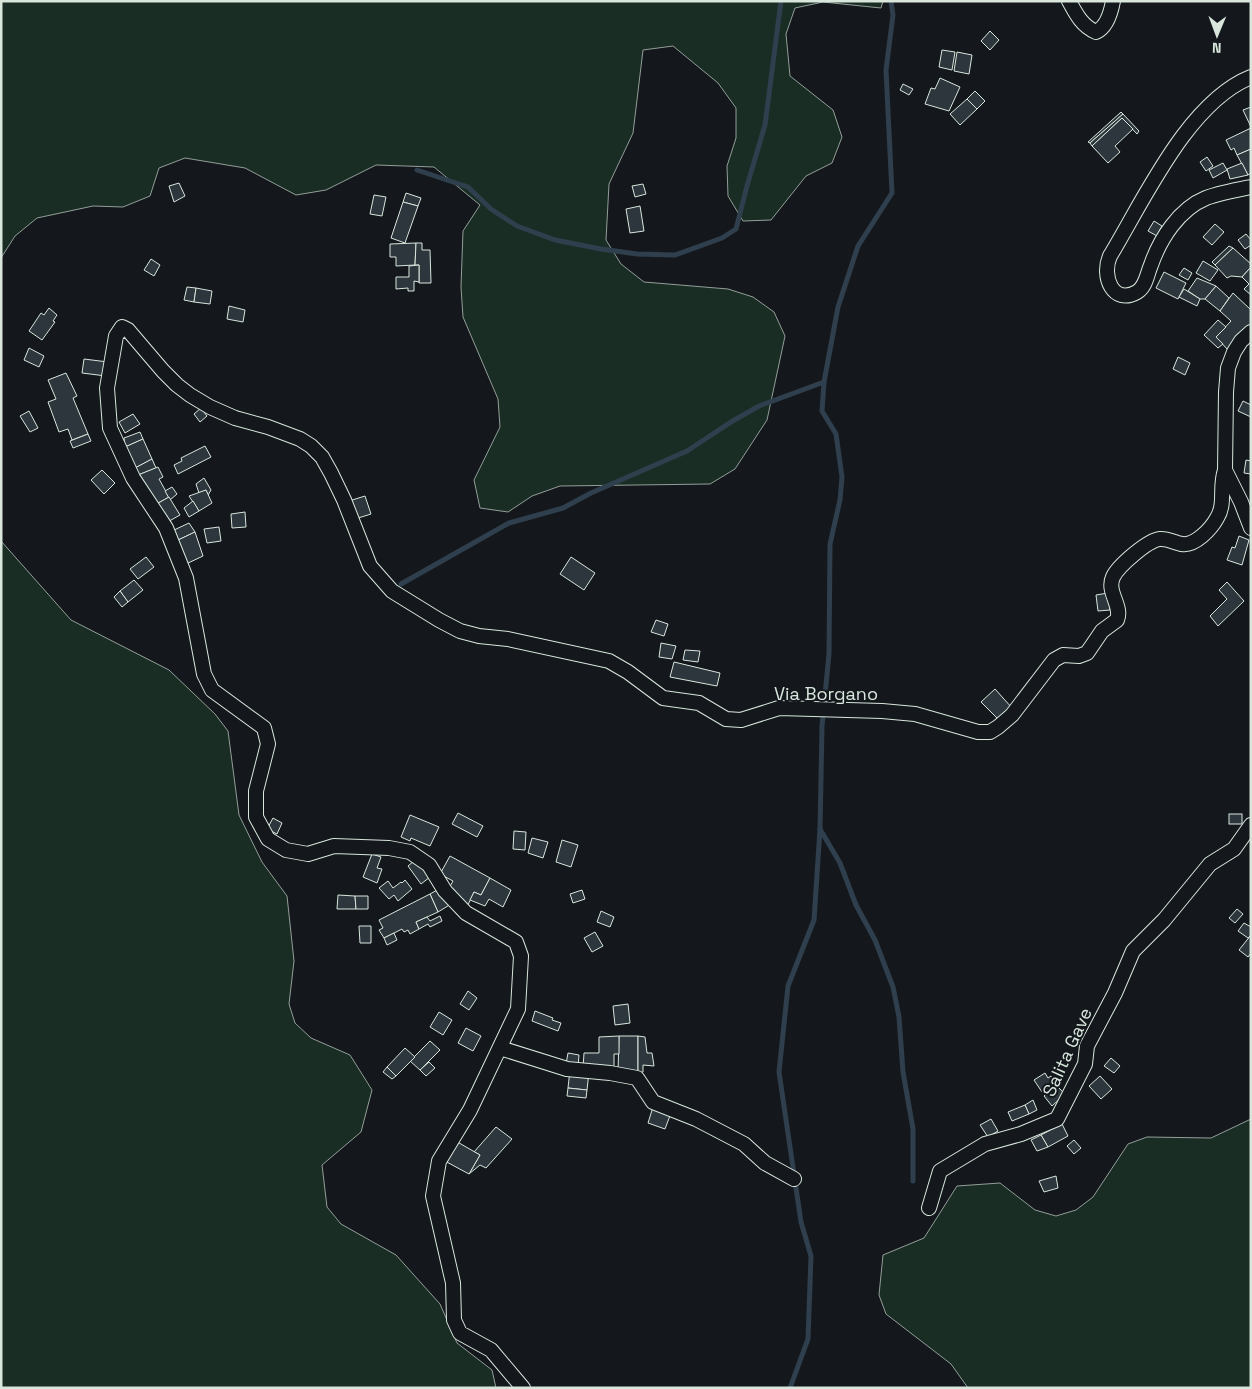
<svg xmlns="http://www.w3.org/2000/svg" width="1252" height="1389" font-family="'Space Grotesk',sans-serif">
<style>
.green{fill:#1a2d24;stroke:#939e99}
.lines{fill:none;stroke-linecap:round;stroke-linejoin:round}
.stream{stroke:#2f3f4d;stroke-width:5}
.building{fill:#2c363c;stroke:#d8e6dc}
.street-casing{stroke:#d8e6dc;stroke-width:16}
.street{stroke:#14181c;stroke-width:14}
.labels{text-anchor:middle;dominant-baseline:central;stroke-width:4;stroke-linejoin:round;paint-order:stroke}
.street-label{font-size:18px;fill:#d8e6dc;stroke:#14181c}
</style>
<rect width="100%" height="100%" fill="#14181c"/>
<!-- green -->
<g class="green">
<polygon points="1,1 883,1 881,8 823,2 795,8 786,34 790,76 833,110 842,137 832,163 806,176 771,220 743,221 728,196 727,166 736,138 736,108 718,83 673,46 643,50 633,133 609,184 606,240 621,264 644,282 728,289 753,297 774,312 785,336 767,420 735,469 710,484 560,486 532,496 508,512 480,508 474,480 500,427 498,399 463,317 461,287 463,231 480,205 434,167 376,165 326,190 296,195 245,168 185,158 159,168 150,196 123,207 93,206 37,218 15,236 1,258"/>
<polygon points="1,541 71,620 169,670 215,714 228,731 239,815 262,862 287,896 294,961 289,1004 295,1023 311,1038 350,1055 372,1090 361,1132 322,1165 327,1207 341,1224 396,1255 440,1304 457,1343 492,1370 496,1388 1,1388"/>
<polygon points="1251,1119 1251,1388 968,1388 951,1364 886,1314 879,1295 883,1255 924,1238 957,1186 1000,1183 1035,1210 1056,1216 1076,1210 1093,1197 1128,1144 1147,1137 1211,1138"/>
</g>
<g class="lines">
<!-- stream -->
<g class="stream">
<polyline points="417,170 468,187 491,209 517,226 555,240 601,249 637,254 675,255 722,238 736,229 747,186 765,125 781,1"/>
<polyline points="401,584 509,523 563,508 591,493 687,451 731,422 759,406 824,382"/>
<polyline points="820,829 840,863 856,905 875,940 893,987 899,1017 903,1072 913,1129 913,1181"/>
<polyline points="790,1388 808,1339 811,1256 801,1222 779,1072 788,986 814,920 820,829 822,726 829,654 830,544 840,500 842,477 836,434 822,411 824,382 838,307 858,246 892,193 886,70 893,15 891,1"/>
</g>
</g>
<!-- building -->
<g class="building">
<polygon points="990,31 999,40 990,50 981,41"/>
<polygon points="942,50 955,52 952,70 939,67"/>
<polygon points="957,52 972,55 969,74 954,71"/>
<polygon points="940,78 960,87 949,111 925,104 931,88 935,89"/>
<polygon points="903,84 913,89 909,95 900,90"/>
<polygon points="975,91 985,101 977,109 967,99"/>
<polygon points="967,99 977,109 960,125 950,114"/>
<polygon points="1251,107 1251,127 1243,110"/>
<polygon points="1121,112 1123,114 1090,143 1088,142"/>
<polygon points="1123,114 1139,131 1137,134 1122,118 1092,146 1090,143"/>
<polygon points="1122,118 1133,129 1115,146 1120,152 1108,163 1092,146"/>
<polygon points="1251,128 1251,149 1237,155 1234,148 1231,150 1226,140"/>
<polygon points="1251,149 1251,173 1248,175 1237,155"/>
<polygon points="1207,157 1213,166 1206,171 1200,162"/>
<polygon points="1223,163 1227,170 1213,178 1209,170"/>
<polygon points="1242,163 1248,175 1230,179 1227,169"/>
<polygon points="179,183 185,196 174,202 169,186"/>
<polygon points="643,184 646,194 635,197 632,186"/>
<polygon points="406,193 421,198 418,206 403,202"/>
<polygon points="374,195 386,197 382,216 370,214"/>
<polygon points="403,202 418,206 405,243 391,238"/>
<polygon points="640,206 644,231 630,233 626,209"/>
<polygon points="1154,221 1162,226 1157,236 1148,231"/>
<polygon points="1215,224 1224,232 1212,245 1203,237"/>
<polygon points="1246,234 1251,240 1251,245 1245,249 1238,240"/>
<polygon points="416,243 415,265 396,266 396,257 390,257 390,244"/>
<polygon points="416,243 422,243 422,250 430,250 431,283 419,283 419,265 415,265"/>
<polygon points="1229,246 1233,248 1215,265 1212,262"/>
<polygon points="1233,248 1251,264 1251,267 1242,277 1231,276 1227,278 1215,265"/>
<polygon points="151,259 160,265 154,276 144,270"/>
<polygon points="1203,261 1218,270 1210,281 1196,273"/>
<polygon points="419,265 419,282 414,281 414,291 408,291 408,288 396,289 396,277 409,277 409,266"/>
<polygon points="1251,267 1251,295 1244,289 1249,284 1242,277"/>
<polygon points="1184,268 1192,273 1188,280 1179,275"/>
<polygon points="1164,272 1186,283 1178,299 1156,288"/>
<polygon points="1197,278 1216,286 1205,299 1200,299 1188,291"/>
<polygon points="1216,286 1229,298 1220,311 1205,299"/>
<polygon points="187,287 196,288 194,302 184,300"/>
<polygon points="196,288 212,291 210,304 194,302"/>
<polygon points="1184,289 1200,299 1197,306 1179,297"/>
<polygon points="1233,293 1251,310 1251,327 1228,350 1216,337 1231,321 1220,311"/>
<polygon points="229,306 245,310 243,322 227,319"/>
<polygon points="49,308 57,315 53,321 55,322 42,340 29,331 41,313 44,315"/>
<polygon points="1218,320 1226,327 1216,337 1223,344 1218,348 1204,335"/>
<polygon points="29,348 44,356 39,367 24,360"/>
<polygon points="1178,357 1190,363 1185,375 1173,369"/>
<polygon points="84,359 108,362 106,376 82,373"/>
<polygon points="66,373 77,396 73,398 88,434 72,440 68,429 59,432 48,402 56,399 48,380"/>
<polygon points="1243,401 1251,405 1251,417 1238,411"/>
<polygon points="201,408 207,416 200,422 194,414"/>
<polygon points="29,411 38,428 30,432 20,416"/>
<polygon points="133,414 140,424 125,433 119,422"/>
<polygon points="140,432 143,439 125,447 124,438"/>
<polygon points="88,434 91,441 73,448 70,441"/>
<polygon points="143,439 152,459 135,468 125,447"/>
<polygon points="205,446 211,457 178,474 174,465 182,461 181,458"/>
<polygon points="152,459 156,468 138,475 135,468"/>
<polygon points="1246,460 1251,461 1251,474 1244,473"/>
<polygon points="158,467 163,477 159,479 169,497 153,506 138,475"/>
<polygon points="102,470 115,483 104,494 91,480"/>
<polygon points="204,478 211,490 208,495 206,490 199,493 196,484"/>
<polygon points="172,487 177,494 170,500 165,491"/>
<polygon points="206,490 212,503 199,511 189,496"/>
<polygon points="365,496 371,514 355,519 349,501"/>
<polygon points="169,497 180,515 164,524 153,506"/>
<polygon points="193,501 199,511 189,517 184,508"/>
<polygon points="245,512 246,527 232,528 231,514"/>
<polygon points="189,523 195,532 176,541 172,531"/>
<polygon points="219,527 221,541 207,543 204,529"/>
<polygon points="195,532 203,556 186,564 176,541"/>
<polygon points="1239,536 1249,540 1242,565 1227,560 1232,547 1235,548"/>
<polygon points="146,557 154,567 138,579 130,569"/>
<polygon points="571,557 595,573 584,590 560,574"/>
<polygon points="134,580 143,590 128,602 120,591"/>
<polygon points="1227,582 1244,601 1218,626 1210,616 1227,599 1219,590"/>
<polygon points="120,591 128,602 122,607 114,597"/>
<polygon points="1108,593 1110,610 1098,611 1096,595"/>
<polygon points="656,620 668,624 664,636 651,632"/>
<polygon points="661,643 676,646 672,659 659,657"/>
<polygon points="685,650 700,651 698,662 683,660"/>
<polygon points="674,662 720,673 717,686 670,677"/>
<polygon points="995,689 1012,708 999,720 981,702"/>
<polygon points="458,813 483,826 477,837 452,824"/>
<rect x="1229" y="814" width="13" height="10"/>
<polygon points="410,815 439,827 430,846 411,838 410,841 401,837"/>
<polygon points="273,818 282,823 277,834 267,829"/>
<polygon points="514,831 526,832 525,850 513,849"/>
<polygon points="532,838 548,842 543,858 528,853"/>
<polygon points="562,840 578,845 571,867 556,862"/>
<polygon points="372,854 381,857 377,868 382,869 377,883 363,877"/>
<polygon points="450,856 490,878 481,895 474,892 466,909 448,890 453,881 440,874"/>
<polygon points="414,861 422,866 430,877 421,884 408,866"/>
<polygon points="490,878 511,890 503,907 489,899 485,906 470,900 474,892 481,895"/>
<polygon points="405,880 412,889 398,901 394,895 389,899 379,888 388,881 393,888 401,882 402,883"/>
<polygon points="439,889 451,904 438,912 430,894"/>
<polygon points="582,890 585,899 573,903 570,894"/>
<polygon points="430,894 438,912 416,922 419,929 410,934 408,930 404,932 402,929 384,938 379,930 383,928 379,920"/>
<polygon points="338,895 355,896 356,909 337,909"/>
<polygon points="355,896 368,896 368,909 356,909"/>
<polygon points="1237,909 1243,914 1235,923 1229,918"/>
<polygon points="601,911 614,917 610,927 597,922"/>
<polygon points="440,916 442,921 430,927 428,924 419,929 416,922 427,917 430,921"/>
<polygon points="1244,923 1251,927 1251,935 1248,938 1238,931"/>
<polygon points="359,926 371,926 371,943 360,943"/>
<polygon points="595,932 603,946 592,952 584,938"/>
<polygon points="394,933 397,940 387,945 384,938"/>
<polygon points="1251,935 1251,953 1248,957 1239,950"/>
<polygon points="468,991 477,998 469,1010 460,1004"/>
<polygon points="628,1004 630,1023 615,1025 613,1006"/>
<polygon points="535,1011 553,1018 552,1020 561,1023 558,1031 532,1021"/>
<polygon points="439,1012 452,1020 443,1035 430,1027"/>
<polygon points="466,1028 481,1036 473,1051 458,1043"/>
<polygon points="619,1036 638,1036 638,1073 618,1072"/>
<polygon points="619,1036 619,1054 614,1054 614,1069 583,1068 584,1053 599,1053 599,1037"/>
<polygon points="638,1036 645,1037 647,1053 652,1053 654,1066 643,1065 643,1072 638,1073"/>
<polygon points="430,1041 440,1050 420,1070 410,1061"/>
<polygon points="405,1048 415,1057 396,1076 387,1067"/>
<polygon points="568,1053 579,1055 578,1066 566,1064"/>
<polygon points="1111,1058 1120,1066 1114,1073 1104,1066"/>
<polygon points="429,1062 435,1068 426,1076 420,1070"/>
<polygon points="387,1067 396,1076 392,1079 383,1072"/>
<polygon points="570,1070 589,1072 587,1090 568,1088"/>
<polygon points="1045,1073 1048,1078 1051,1076 1055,1083 1042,1092 1034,1080"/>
<polygon points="1100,1076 1112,1089 1101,1099 1089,1086"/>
<polygon points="1056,1085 1065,1094 1052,1106 1044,1096"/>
<polygon points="568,1088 587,1090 586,1098 567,1096"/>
<polygon points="1033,1100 1037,1110 1029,1114 1025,1105"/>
<polygon points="1025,1105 1029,1114 1012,1121 1008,1112"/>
<polygon points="653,1107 671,1113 665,1129 648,1123"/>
<polygon points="991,1119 998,1131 988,1137 980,1125"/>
<polygon points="1062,1124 1068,1136 1048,1147 1041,1135"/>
<polygon points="496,1127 512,1139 486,1168 480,1165 469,1174 480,1155 474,1152"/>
<polygon points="1041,1135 1048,1147 1037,1151 1031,1140"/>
<polygon points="454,1140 480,1155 469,1174 443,1160"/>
<polygon points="1074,1140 1081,1148 1074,1154 1067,1146"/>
<polygon points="1056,1176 1058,1188 1044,1192 1039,1181"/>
</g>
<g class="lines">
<!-- street casing -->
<g class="street-casing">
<g id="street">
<path d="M1069 1C1076 14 1082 26 1096 32 1107 27 1111 12 1113 1"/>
<path d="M1251 77C1188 102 1144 200 1110 256 1101 276 1113 306 1137 292 1146 287 1147 274 1151 265 1160 239 1179 209 1206 198 1220 193 1236 190 1251 187"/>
<polyline points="1251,332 1241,341 1234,352 1228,368 1226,392 1225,470 1241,502 1251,528"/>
<polyline points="500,1048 567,1069 610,1073 637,1078 653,1102 696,1119 744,1144 765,1163 794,1179"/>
<polyline points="929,1208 940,1171 985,1144 1021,1134 1057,1119 1085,1064 1087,1046 1115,993 1133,951 1164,920 1210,864 1234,849 1251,825"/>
<path d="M523 1388 491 1350 460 1333 454 1320 453 1283 433 1196 439 1161 470 1110 518 1009 521 956 516 942 466 913 445 891 429 865 410 852 389 848 334 846 308 854 286 850 268 839 256 817V791L268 744 264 728 212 690 204 674 186 578 166 528 133 478 110 428 107 388 116 336 122 327 128 330 163 371 177 385 190 395 210 407 235 418 268 427 300 439 311 446 322 457 331 473 344 500 370 566 392 591 439 620 460 631 479 636 508 639 609 661 628 672 663 698 699 703 726 719 741 720 779 708 882 711 915 714 978 732H990L998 727 1012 715 1054 660 1063 655 1079 656 1087 653 1102 631 1117 620C1123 606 1106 592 1113 577 1118 566 1148 540 1160 539 1167 538 1175 543 1182 544 1195 546 1211 529 1217 518 1226 504 1219 487 1225 470"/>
</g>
</g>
<!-- street -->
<use href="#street" class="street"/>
</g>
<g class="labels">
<!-- street labels -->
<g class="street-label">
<text x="826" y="693">Via Borgano</text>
<text transform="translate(1067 1052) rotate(-66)">Salita Gave</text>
</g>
</g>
<!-- border -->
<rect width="1252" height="1389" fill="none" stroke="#d8e6dc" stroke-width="5"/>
<!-- north arrow -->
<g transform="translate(1217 35) rotate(181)" stroke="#14181c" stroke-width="4" paint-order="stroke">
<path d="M0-4L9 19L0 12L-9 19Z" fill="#d8e6dc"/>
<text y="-8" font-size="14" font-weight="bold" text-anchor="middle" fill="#d8e6dc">N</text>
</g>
</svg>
